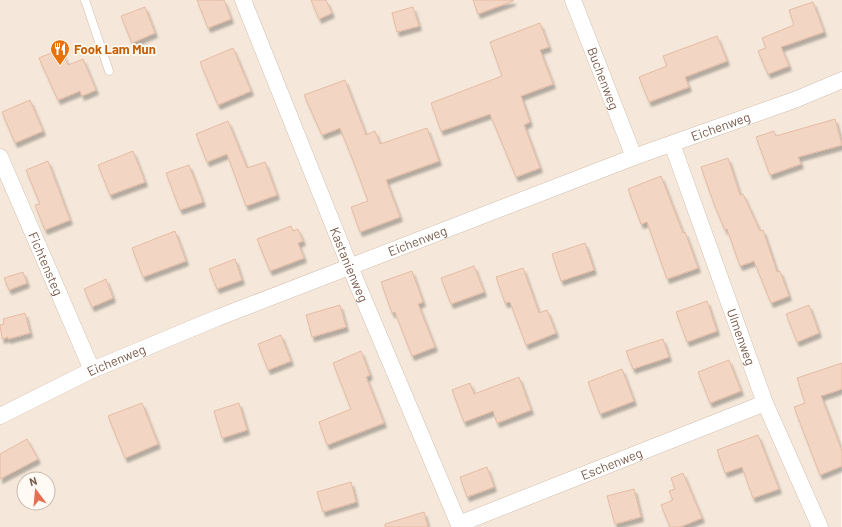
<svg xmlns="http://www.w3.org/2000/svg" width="842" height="527" font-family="Barlow,sans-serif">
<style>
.residential{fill:#f5e8da;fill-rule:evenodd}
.building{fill:#f3d5c3;stroke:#e6bba3;filter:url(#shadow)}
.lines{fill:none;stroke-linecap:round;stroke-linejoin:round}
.service-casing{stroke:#d1beb0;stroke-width:9}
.minor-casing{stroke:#d1beb0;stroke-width:17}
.service{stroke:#fff;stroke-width:8}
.minor{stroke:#fff;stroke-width:16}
.labels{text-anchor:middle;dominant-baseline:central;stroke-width:3.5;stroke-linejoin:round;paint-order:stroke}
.food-label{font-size:13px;font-weight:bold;fill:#c56008;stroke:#fffaf3;text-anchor:start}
.street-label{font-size:13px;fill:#7a5c4d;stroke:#fffaf3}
</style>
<defs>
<filter id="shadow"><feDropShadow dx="2.5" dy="4.5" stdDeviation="1" flood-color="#0004"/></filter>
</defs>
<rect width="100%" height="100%" fill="#fdf6ec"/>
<!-- residential -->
<path class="residential" d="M0 0H842L841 527H0ZM24 479H48V503H24Z"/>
<!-- building -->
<g class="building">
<polygon points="197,0 224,0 231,19 208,28"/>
<polygon points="311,0 326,0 332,13 319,19"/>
<polygon points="473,0 513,0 513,1 478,14"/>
<polygon points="813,2 824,32 781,47 789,66 768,74 758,51 766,48 762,38 794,25 789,10"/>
<polygon points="145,7 155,33 132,43 121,16"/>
<polygon points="413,7 419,26 397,32 392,13"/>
<polygon points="540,23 549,47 540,50 553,84 521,96 530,122 524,125 540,168 516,177 490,114 441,131 431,103 502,76 490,42"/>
<polygon points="717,36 727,61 685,77 689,87 649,102 639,77 667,66 663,56"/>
<polygon points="233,48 251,91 218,105 200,62"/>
<polygon points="61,49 68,65 83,59 96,90 82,96 80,91 58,100 39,58"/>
<polygon points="345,80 366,135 375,131 380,144 427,128 439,161 386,180 400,217 360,232 351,207 368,201 354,163 340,128 322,135 304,95"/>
<polygon points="30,100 43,131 15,143 2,112"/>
<polygon points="835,119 842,145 798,157 801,164 770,175 756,137 774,131 776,136"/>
<polygon points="228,121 247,168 265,162 277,195 246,206 227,154 207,162 196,134"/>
<polygon points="133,151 145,182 110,195 98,165"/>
<polygon points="728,158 740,195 743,194 760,231 763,230 777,272 780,271 789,296 771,303 754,261 740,266 727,229 725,230 714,204 701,167"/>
<polygon points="48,161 70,220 45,230 35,205 40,204 26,170"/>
<polygon points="189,165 203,202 180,210 166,173"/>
<polygon points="661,176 683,233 685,232 698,268 667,279 647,222 641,224 628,189"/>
<polygon points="291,226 293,231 298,229 303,241 298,243 304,258 270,271 257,239"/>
<polygon points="175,231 186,261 143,277 132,248"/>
<polygon points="585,243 594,270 561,281 552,254"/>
<polygon points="235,259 242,280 217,289 209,269"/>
<polygon points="474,266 484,292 451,304 441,278"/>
<polygon points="523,268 539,313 547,310 556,333 526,345 510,302 505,303 496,277"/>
<polygon points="412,271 423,302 418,304 435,347 412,356 395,312 392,313 381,282"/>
<polygon points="23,272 27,283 9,290 4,278"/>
<polygon points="106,279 113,298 92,307 84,289"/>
<polygon points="707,301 717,331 687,342 676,312"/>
<polygon points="340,305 346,327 312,337 306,315"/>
<polygon points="809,305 819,333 797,342 786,314"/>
<polygon points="25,313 30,333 8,339 8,337 2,339 0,325 4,324 3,319"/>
<polygon points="281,335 291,361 268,370 258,344"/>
<polygon points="663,339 669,357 633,369 626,351"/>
<polygon points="361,351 370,375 366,377 384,423 327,445 319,422 351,409 333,363"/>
<polygon points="729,360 741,391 710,403 698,372"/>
<polygon points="842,363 842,389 821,396 842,451 842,466 820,475 794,407 805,403 797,378"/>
<polygon points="622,369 634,401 600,414 588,382"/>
<polygon points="519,377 531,410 497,423 493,411 464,422 452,390 470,383 474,394"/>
<polygon points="142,403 158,444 125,458 108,416"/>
<polygon points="239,403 247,430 222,438 214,411"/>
<polygon points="758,435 779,489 753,498 742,467 725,473 717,450"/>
<polygon points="27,439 38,459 0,479 0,454"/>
<polygon points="487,467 494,487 467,497 460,477"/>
<polygon points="683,473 702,518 680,527 670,527 661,505 673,500 669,491 675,489 671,478"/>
<polygon points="351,482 356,502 323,512 317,492"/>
<polygon points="634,489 641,517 615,524 607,496"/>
<polygon points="424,512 428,527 385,527 385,524"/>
</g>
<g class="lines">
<!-- service casing -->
<g class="service-casing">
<polyline id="service" points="85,0 109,71"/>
</g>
<!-- minor casing -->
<g class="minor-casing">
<g id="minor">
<path id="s1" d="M243 0 350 267 460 527"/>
<path id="s2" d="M573 0 634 157"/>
<path id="s3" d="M672 144 765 403 820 527"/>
<path id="s4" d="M0 157 92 370"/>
<path id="s5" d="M0 416 92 370 217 318 634 157 797 99 842 80"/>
<path id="s6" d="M459 524 765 403"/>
</g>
</g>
<!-- service -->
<use href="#service" class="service"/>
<!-- minor -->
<use href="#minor" class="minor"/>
</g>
<!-- icons -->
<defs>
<g id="restaurant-pin" transform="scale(1)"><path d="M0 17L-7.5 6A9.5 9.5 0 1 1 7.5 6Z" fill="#e8710a" stroke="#fffaf3"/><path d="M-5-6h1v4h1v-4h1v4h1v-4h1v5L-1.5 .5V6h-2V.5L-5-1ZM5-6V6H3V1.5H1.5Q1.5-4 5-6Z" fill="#fff"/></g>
</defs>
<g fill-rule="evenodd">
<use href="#restaurant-pin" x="60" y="49"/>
</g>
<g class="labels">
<!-- food labels -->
<g class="food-label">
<text x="74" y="49">Fook Lam Mun</text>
</g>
<!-- street labels -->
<g class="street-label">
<text stroke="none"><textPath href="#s2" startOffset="84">Buchenweg</textPath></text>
<text stroke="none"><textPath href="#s5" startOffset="777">Eichenweg</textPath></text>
<text stroke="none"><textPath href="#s5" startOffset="453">Eichenweg</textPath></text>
<text stroke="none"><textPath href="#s4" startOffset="116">Fichtensteg</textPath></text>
<text stroke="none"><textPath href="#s1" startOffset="285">Kastanienweg</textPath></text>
<text stroke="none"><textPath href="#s3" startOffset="205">Ulmenweg</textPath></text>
<text stroke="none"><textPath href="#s5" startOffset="129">Eichenweg</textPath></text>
<text stroke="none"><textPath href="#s6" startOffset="164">Eschenweg</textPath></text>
</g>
</g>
<!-- north arrow -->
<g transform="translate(36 491) rotate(344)"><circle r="19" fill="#fffaf3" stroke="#cabbb1"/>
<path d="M0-3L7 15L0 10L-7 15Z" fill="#e76f51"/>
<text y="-6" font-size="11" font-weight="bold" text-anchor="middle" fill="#7a5c4d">N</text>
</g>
</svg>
